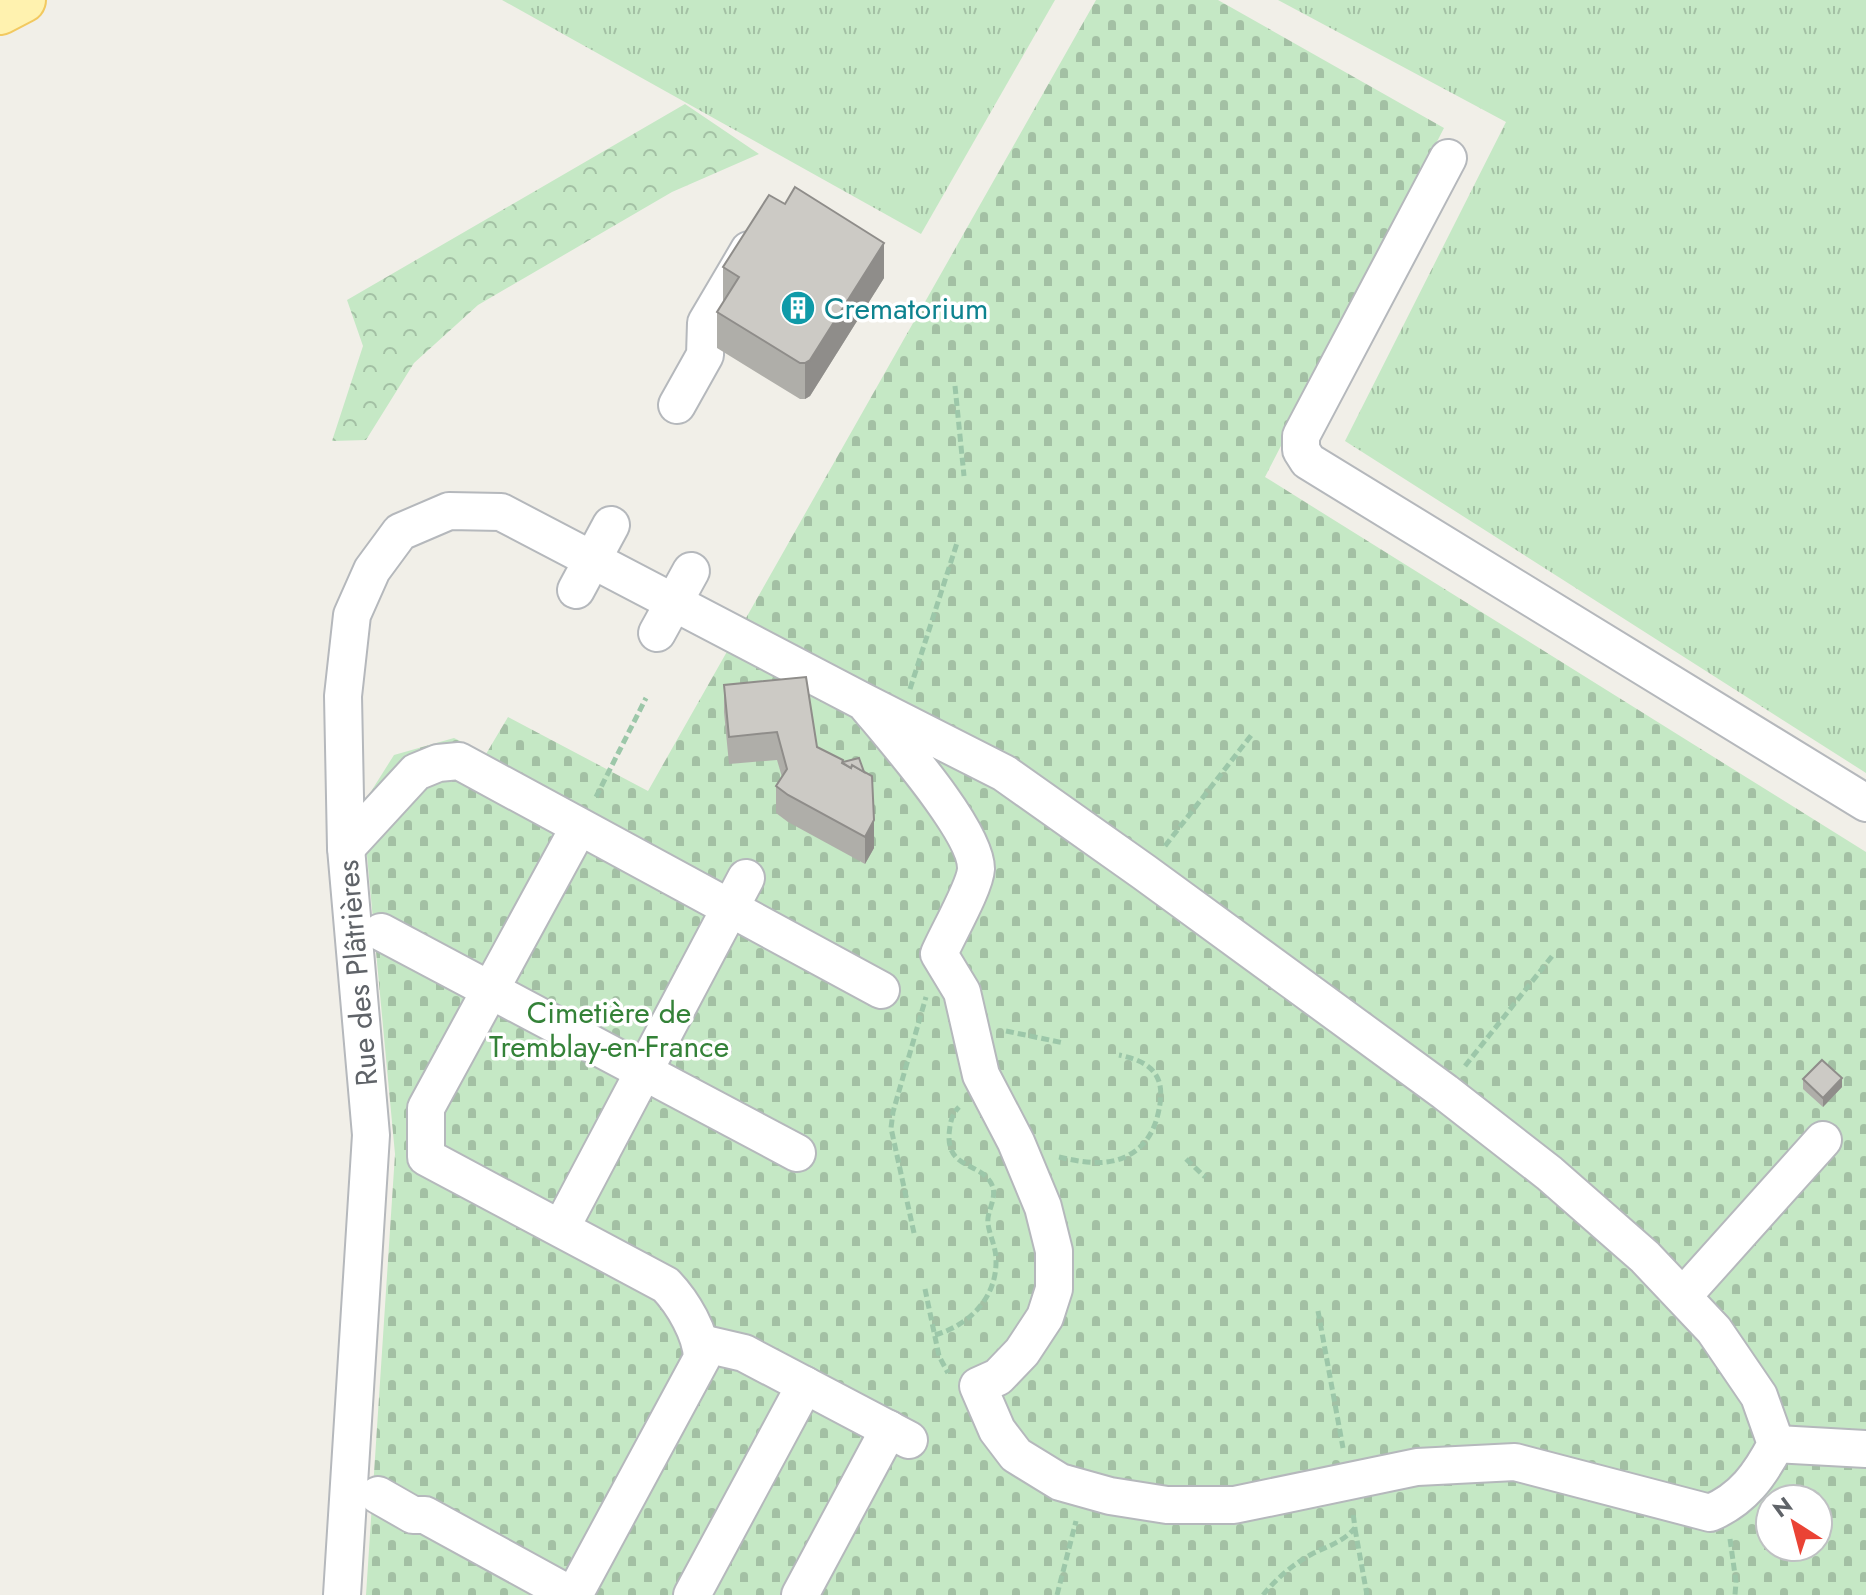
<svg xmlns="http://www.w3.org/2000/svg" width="1866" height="1595" font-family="Jost,sans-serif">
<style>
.grass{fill:url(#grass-tufts)}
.forest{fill:url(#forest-crowns)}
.cemetery{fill:url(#cemetery-stones);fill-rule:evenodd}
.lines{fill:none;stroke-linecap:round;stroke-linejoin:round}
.minor-casing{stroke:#b5b8bc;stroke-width:40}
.major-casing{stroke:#f2c960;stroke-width:48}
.path{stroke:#9cc7a9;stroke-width:5;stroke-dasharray:8 4;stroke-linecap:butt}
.minor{stroke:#fff;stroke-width:36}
.major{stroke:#fff2af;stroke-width:44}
.wall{fill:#afaea9}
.shaded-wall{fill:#8f8d8a}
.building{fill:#cccac5;stroke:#8f8d8a;stroke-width:2}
.labels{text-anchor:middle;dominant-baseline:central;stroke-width:7;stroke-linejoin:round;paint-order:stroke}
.culture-label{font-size:30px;fill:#0d838f;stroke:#fff;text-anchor:start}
.street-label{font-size:30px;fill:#5f6368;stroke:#fff}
.park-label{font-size:30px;fill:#348238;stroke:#fff}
</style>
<defs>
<pattern id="grass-tufts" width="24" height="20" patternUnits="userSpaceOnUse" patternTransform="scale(2)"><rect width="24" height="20" fill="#c5e8c5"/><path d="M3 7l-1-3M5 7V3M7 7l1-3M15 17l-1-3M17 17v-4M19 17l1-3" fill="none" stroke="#a3c0a4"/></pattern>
<pattern id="forest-crowns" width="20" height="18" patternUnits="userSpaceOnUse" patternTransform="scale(2)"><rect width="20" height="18" fill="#c5e8c5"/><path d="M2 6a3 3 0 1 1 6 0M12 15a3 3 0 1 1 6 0" fill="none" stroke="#a3c0a4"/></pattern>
<pattern id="cemetery-stones" width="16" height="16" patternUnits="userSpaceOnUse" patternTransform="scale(2)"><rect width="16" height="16" fill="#c5e8c5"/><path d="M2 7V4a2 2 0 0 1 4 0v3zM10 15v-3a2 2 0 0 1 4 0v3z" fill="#a3c0a4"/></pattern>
</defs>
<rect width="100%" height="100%" fill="#f1efe8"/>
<!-- grass -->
<g class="grass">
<polygon points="502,0 1055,0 921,234"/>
<polygon points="1278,0 1866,0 1866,773 1345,441 1506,122"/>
</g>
<!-- forest -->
<polygon class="forest" points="685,104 759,154 672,192 478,305 414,363 366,440 332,441 363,346 347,300"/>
<!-- cemetery -->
<path class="cemetery" d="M1096 0H1218L1444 128 1265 477 1866 852V1595H366L395 1154 366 845 365 801 394 755 454 738 486 754 508 717 648 791ZM1770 1499H1818V1547H1770Z"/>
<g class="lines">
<!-- minor casing -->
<g class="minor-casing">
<g id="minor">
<polyline points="1448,158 1301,436 1301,450 1308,461 1866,803"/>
<polyline points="677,405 705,355 706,323 749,250"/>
<polyline points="576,590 611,525"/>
<polyline points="657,633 691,571"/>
<polyline points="346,848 416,772 438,763 459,761 881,990"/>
<polyline points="381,932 797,1153"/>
<polyline points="561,1228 746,878"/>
<polyline points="1683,1296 1823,1140"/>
<polyline points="701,1343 744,1353 909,1440"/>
<polyline points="1776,1444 1866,1449"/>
<polyline points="378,1495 413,1515 425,1515 571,1595"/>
<path d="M342 1595 371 1135 346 848 343 696 352 615 372 570 400 532 449 511 501 512 864 702 1004 773 1144 872 1445 1092 1549 1173 1645 1257 1714 1330 1759 1396 1776 1444C1760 1475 1743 1499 1710 1513L1515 1462 1417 1467 1234 1505H1167L1110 1496 1060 1482 1016 1455 997 1430 978 1386 998 1377 1022 1352 1045 1317 1054 1289V1251L1043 1207 1016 1142 981 1075 962 992 939 954C947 935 975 887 976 869 977 831 891 735 864 702"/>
<path d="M574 1595 702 1358C701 1333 683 1303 666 1285L426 1157V1108L579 827"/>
<polyline points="692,1595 805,1385"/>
<polyline points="800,1595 889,1429"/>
</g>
</g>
<!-- major casing -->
<g class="major-casing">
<polyline id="major" points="0,12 23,0"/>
</g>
<!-- path -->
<g class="path">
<polyline points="955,386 964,476"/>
<polyline points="910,689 957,543"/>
<polyline points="596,797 646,698"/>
<polyline points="1165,846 1253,733"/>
<polyline points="1006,1031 1064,1043"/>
<polyline points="1465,1066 1553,955"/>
<path d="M1059 1157C1081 1162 1105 1167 1127 1156 1143 1148 1152 1135 1157 1118 1167 1081 1158 1063 1119 1055"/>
<polyline points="1186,1159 1205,1177"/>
<polyline points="914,1233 891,1128 893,1112 926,997"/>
<polyline points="925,1289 939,1356 948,1373"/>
<polyline points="1318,1311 1343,1448"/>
<path d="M935 1335C969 1325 997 1298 996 1260 996 1247 990 1237 988 1224 986 1211 999 1197 991 1183 979 1162 948 1169 949 1135 950 1124 951 1115 959 1107"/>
<polyline points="1355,1529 1367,1595"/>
<polyline points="1730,1539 1736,1582 1735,1595"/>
<polyline points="1057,1595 1076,1521"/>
<path d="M1263 1595C1277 1578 1292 1565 1312 1554 1328 1546 1343 1542 1355 1528L1353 1513"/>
</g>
<!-- minor -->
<use href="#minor" class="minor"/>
<!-- major -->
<use href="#major" class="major"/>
</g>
<!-- wall -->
<g class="wall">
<polygon points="723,267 884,278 810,396 805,399 800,399 717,348 717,312 723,302"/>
<polygon points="724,685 817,747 874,848 865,864 788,822 776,813 776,786 782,777 777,760 729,764 724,712"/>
<polygon points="1803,1079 1842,1087 1823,1107 1803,1089"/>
</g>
<!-- shaded-wall -->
<g class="shaded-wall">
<polygon points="884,243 884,278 810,396 805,399 805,363"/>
<polygon points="874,820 874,848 865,864 865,837"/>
<polygon points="1842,1078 1842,1087 1823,1107 1823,1098"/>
</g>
<!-- building -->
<g class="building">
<polygon points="795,187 884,243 810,360 805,363 800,363 717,312 739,277 723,267 769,195 785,204"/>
<polygon points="806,677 817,747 843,760 842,763 851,768 852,765 872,776 874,820 865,837 788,795 776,786 787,769 777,732 729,737 724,685"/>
<polygon points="859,758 864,772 852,765 851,768 843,763 843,762"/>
<polygon points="1822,1060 1842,1078 1823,1098 1803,1079"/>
</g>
<!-- icons -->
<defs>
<g id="building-disc" transform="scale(1.8)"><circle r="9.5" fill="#0f9aa8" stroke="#fff"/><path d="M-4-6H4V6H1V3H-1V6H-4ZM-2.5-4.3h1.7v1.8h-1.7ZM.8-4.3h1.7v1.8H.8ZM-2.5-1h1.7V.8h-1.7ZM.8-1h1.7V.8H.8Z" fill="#fff"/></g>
</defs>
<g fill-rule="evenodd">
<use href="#building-disc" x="798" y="308"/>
</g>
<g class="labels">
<!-- culture labels -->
<g class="culture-label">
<text x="824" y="308">Crematorium</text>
</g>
<!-- street labels -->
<g class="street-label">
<text transform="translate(357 973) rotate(-95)">Rue des Plâtrières</text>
</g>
<!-- park labels -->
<g class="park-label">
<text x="609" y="1012">Cimetière de<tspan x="609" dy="34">Tremblay-en-France</tspan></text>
</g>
</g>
<!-- north arrow -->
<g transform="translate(1794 1523) rotate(324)"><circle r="38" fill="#ffffff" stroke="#bfc1c3" stroke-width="2"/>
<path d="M0-6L14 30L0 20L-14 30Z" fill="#ea4335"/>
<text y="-12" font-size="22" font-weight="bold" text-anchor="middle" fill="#5f6368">N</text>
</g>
</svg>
